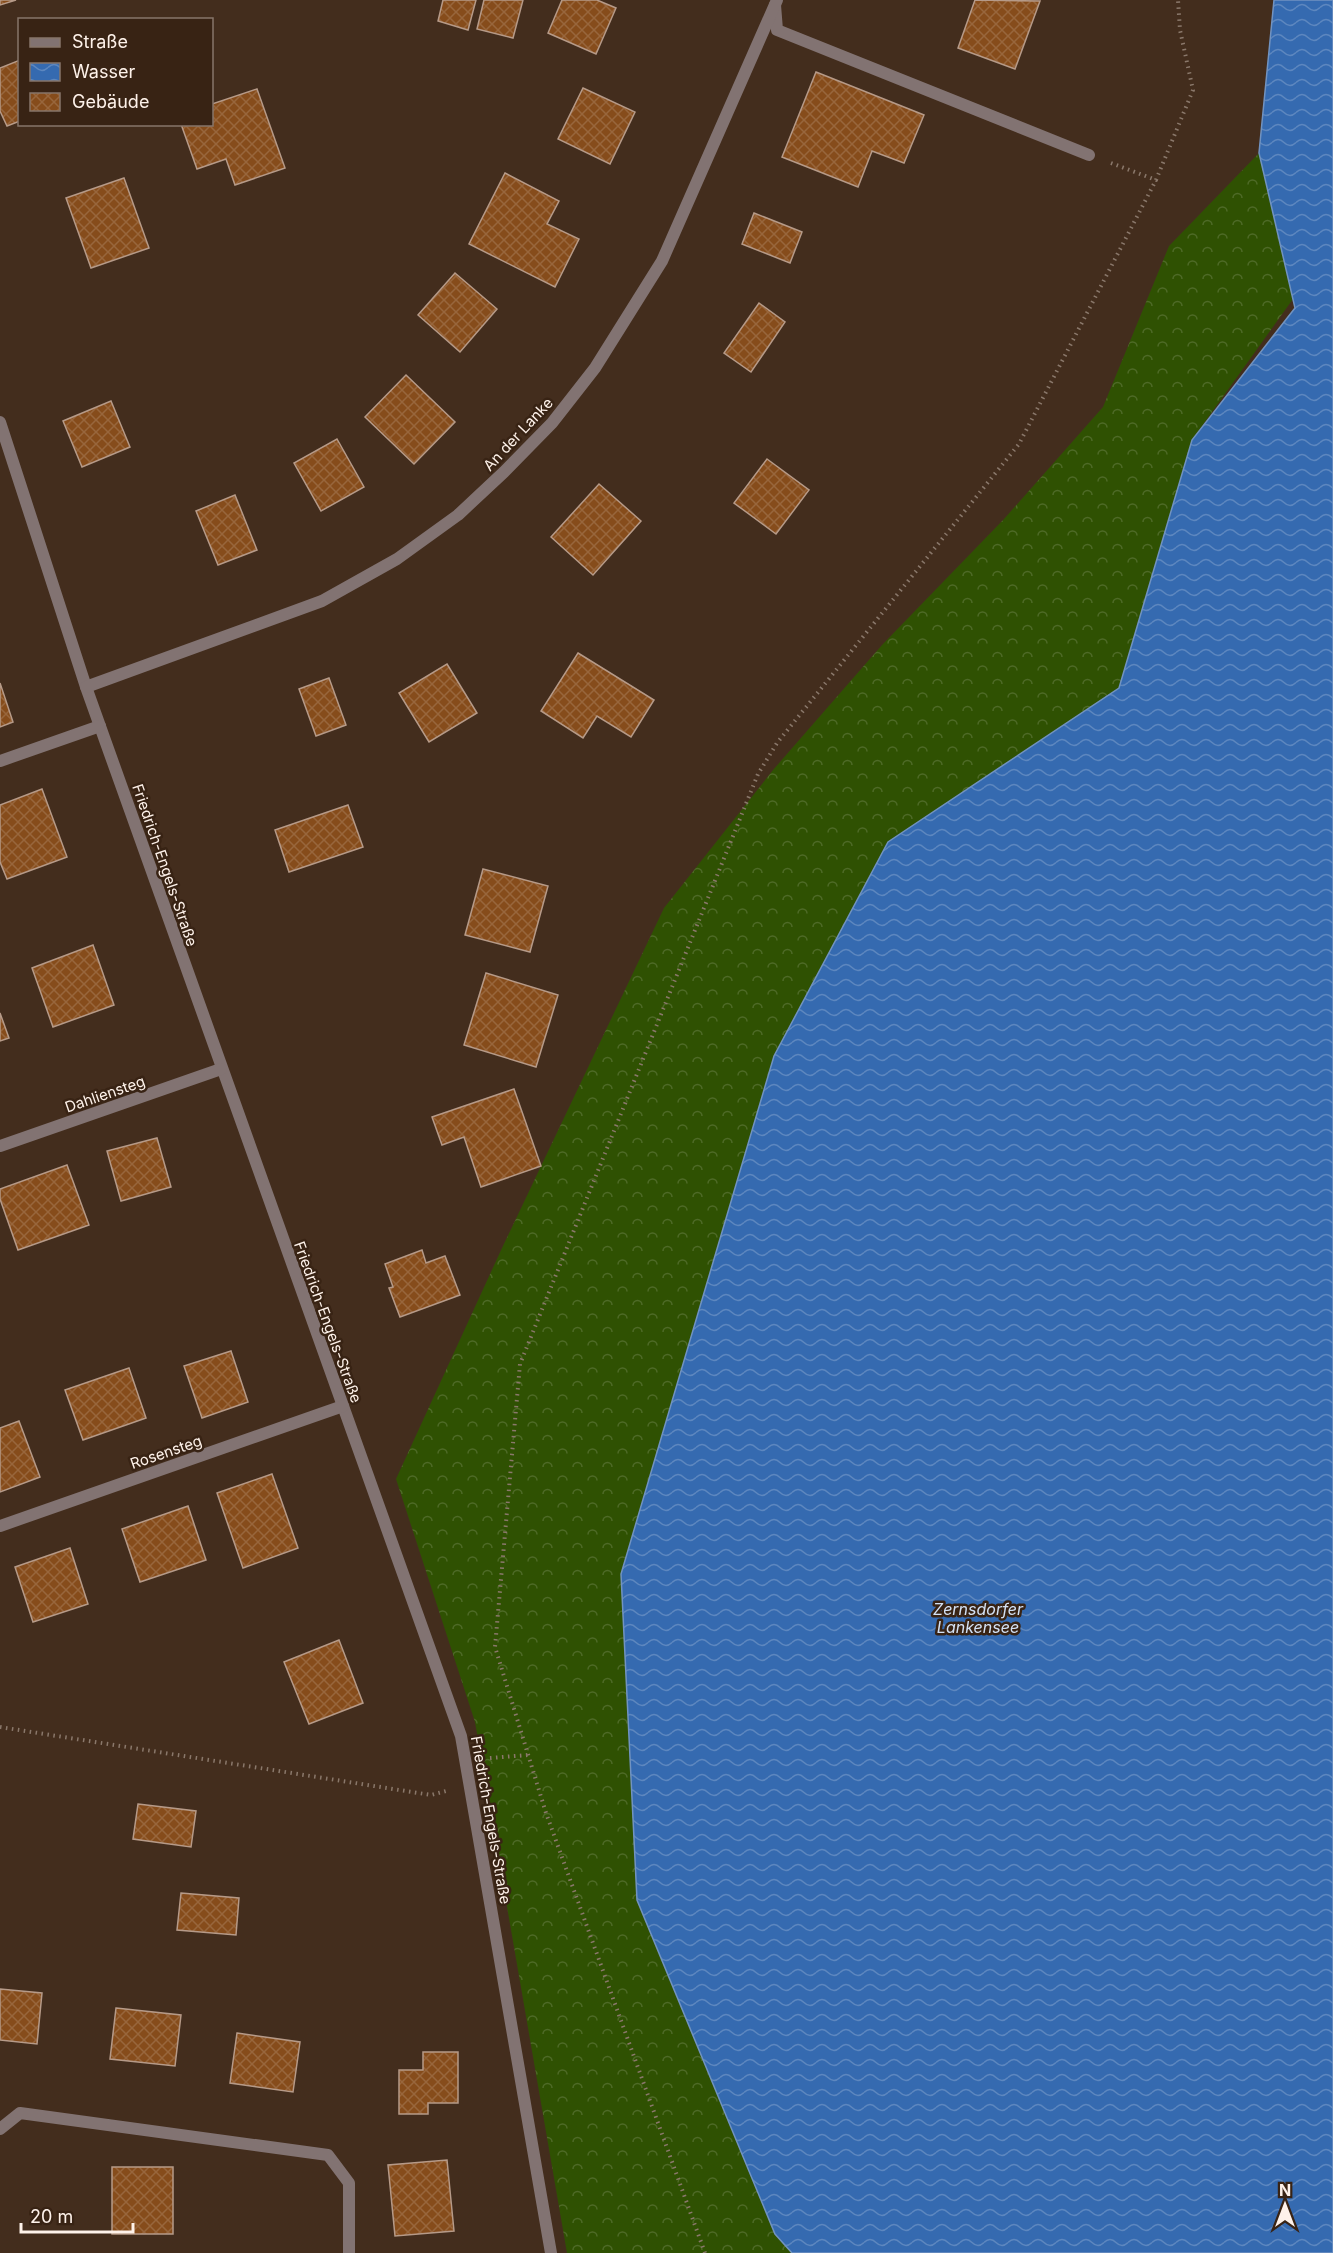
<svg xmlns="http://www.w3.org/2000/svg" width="1333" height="2253" font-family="Inter,sans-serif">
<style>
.forest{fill:url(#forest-crowns)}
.water{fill:url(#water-waves);stroke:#7193c1;stroke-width:1.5}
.building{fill:url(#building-cross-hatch);stroke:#b69a88;stroke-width:1.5}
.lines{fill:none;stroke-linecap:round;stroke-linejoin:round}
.path{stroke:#8a786b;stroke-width:4;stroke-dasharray:1.5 4.5;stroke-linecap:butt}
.lane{stroke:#827372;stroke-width:12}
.street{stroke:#827372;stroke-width:12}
.labels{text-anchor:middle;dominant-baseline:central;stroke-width:5;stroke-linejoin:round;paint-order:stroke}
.street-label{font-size:15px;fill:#fef2ea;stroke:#382314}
.water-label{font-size:16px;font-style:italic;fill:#d3e1f5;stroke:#382314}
</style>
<defs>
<pattern id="forest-crowns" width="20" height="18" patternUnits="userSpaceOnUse" patternTransform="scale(1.5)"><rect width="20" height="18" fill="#2f5102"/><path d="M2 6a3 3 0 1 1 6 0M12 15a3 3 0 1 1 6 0" fill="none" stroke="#4e6a27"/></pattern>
<pattern id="water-waves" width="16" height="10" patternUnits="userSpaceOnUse" patternTransform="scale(1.5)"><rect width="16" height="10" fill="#356ab0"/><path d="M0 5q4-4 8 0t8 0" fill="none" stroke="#5d87bf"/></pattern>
<pattern id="building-cross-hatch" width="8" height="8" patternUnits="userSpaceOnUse" patternTransform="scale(1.5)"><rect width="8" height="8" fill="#864c1b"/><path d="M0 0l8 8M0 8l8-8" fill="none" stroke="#98663c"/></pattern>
</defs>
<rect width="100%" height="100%" fill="#432d1d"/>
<!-- forest -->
<polygon class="forest" points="1259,153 1298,292 1192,440 1119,689 888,842 793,2253 567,2253 475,1722 396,1479 502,1248 664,908 773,770 882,645 1004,519 1103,407 1169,246"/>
<!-- water -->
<polygon class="water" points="1274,0 1333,0 1333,2253 792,2253 775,2234 637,1900 621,1574 774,1056 888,842 1119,688 1192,440 1295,308 1259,153"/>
<!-- building -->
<g class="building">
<polygon points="0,0 16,0 0,5"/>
<polygon points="443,0 476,0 468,30 438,21"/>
<polygon points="484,0 523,0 513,38 477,29"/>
<polygon points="562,0 597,0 616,8 596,54 548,33"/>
<polygon points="975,0 1040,1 1015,69 958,48"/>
<polygon points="20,60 20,121 7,126 0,111 0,68"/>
<polygon points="816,72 924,115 904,163 872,151 858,187 782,157"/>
<polygon points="583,88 635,112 610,164 558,139"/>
<polygon points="257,89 285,168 235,185 226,159 197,169 181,124 212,124 212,104"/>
<polygon points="505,173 559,201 547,224 579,239 555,287 469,244"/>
<polygon points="124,178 149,248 91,268 66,198"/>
<polygon points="754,213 802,232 790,263 742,244"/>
<polygon points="455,273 497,309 460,352 418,315"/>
<polygon points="759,303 785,322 751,372 724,353"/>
<polygon points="406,375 455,422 414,464 365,417"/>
<polygon points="111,401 130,447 82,467 63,421"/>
<polygon points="337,439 364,487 321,511 294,463"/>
<polygon points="767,459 809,490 776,534 734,503"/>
<polygon points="599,484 641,521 593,575 551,537"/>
<polygon points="235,495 257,550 218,565 196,511"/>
<polygon points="578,653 654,700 631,737 597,716 583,738 541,711"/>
<polygon points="447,664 477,713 429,742 399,693"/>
<polygon points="329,678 346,725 316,736 299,689"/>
<polygon points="0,683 13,722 0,727"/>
<polygon points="42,789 67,857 7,879 0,862 0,805"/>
<polygon points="348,805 363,847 289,872 275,830"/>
<polygon points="483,869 548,886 530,952 465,935"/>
<polygon points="93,945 114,1005 53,1027 32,968"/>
<polygon points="486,973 558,995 536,1067 464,1045"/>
<polygon points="0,1013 9,1038 0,1041"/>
<polygon points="514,1089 541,1166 481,1187 464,1137 442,1145 432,1117"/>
<polygon points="157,1138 171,1187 121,1201 107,1151"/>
<polygon points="67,1165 89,1225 18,1250 0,1199 0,1189"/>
<polygon points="422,1250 426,1263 445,1256 460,1295 400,1317 389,1288 393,1287 385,1264"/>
<polygon points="231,1351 248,1402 202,1418 184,1366"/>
<polygon points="129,1368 146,1418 83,1440 65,1390"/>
<polygon points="19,1421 40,1477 0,1492 0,1428"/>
<polygon points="272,1474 298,1548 243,1568 217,1493"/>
<polygon points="188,1506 206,1560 140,1582 122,1529"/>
<polygon points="70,1548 88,1604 33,1622 15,1567"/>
<polygon points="339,1640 363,1703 309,1724 284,1662"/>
<polygon points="138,1804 196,1811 191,1847 133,1839"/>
<polygon points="181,1893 239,1898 236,1935 177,1930"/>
<polygon points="0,1989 42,1993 37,2044 0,2040"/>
<polygon points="116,2008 181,2015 175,2066 110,2059"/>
<polygon points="237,2033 300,2042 293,2092 230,2083"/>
<polygon points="423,2052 458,2052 458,2103 428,2103 428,2114 399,2114 399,2070 423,2070"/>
<polygon points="447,2160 454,2231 395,2236 388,2165"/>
<rect x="112" y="2167" width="61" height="67"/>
</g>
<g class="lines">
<!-- path -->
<g class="path">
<polyline points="1111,163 1156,180 1193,90 1180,30 1178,0"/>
<polyline points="0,1727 431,1795 446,1791"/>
<polyline points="490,1758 528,1755"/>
<polyline points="705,2253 546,1813 495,1647 520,1364 758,774 777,743 1019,444 1156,180"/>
</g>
<!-- lane -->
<polyline class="lane" points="775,5 777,30 1089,155"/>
<!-- street -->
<g class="street">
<polyline points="0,422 86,687 461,1736 551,2253"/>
<polyline points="86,687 322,601 397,559 458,515 504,472 552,423 595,368 662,261 777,0"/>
<polyline points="0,761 100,726"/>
<polyline points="0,1146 221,1069"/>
<polyline points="0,1526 343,1406"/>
<polyline points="0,2129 20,2113 328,2155 349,2183 349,2253"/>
</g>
</g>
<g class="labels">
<!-- street labels -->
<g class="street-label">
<text transform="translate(518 434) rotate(-47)">An der Lanke</text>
<text transform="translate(165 865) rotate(71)">Friedrich-Engels-Straße</text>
<text transform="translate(105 1094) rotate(-19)">Dahliensteg</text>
<text transform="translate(328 1322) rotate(70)">Friedrich-Engels-Straße</text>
<text transform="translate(166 1452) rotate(-19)">Rosensteg</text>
<text transform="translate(491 1820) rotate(80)">Friedrich-Engels-Straße</text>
</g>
<!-- water labels -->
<g class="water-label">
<text x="978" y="1609">Zernsdorfer<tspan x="978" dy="18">Lankensee</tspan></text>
</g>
</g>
<!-- legend -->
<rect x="18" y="18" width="195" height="108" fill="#382314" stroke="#87766a" stroke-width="1.5"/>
<rect x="30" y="38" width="30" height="9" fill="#827372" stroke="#87766a" stroke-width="1.5"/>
<text x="72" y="48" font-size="18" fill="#fef2ea">Straße</text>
<rect x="30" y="63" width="30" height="18" fill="url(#water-waves)" stroke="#87766a" stroke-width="1.5"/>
<text x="72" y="78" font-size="18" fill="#fef2ea">Wasser</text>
<rect x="30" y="93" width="30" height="18" fill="url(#building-cross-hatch)" stroke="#87766a" stroke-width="1.5"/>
<text x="72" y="108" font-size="18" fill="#fef2ea">Gebäude</text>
<!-- north arrow -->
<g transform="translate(1285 2205)" stroke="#382314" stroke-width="4.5" paint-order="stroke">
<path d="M0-4.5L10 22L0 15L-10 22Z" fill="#fef2ea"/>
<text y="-9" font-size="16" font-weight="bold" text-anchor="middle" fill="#fef2ea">N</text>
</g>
<!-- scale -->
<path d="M21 2223v9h112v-9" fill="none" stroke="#fef2ea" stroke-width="3"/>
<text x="30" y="2223" font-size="18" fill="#fef2ea" stroke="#382314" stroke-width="4.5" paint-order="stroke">20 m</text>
</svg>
